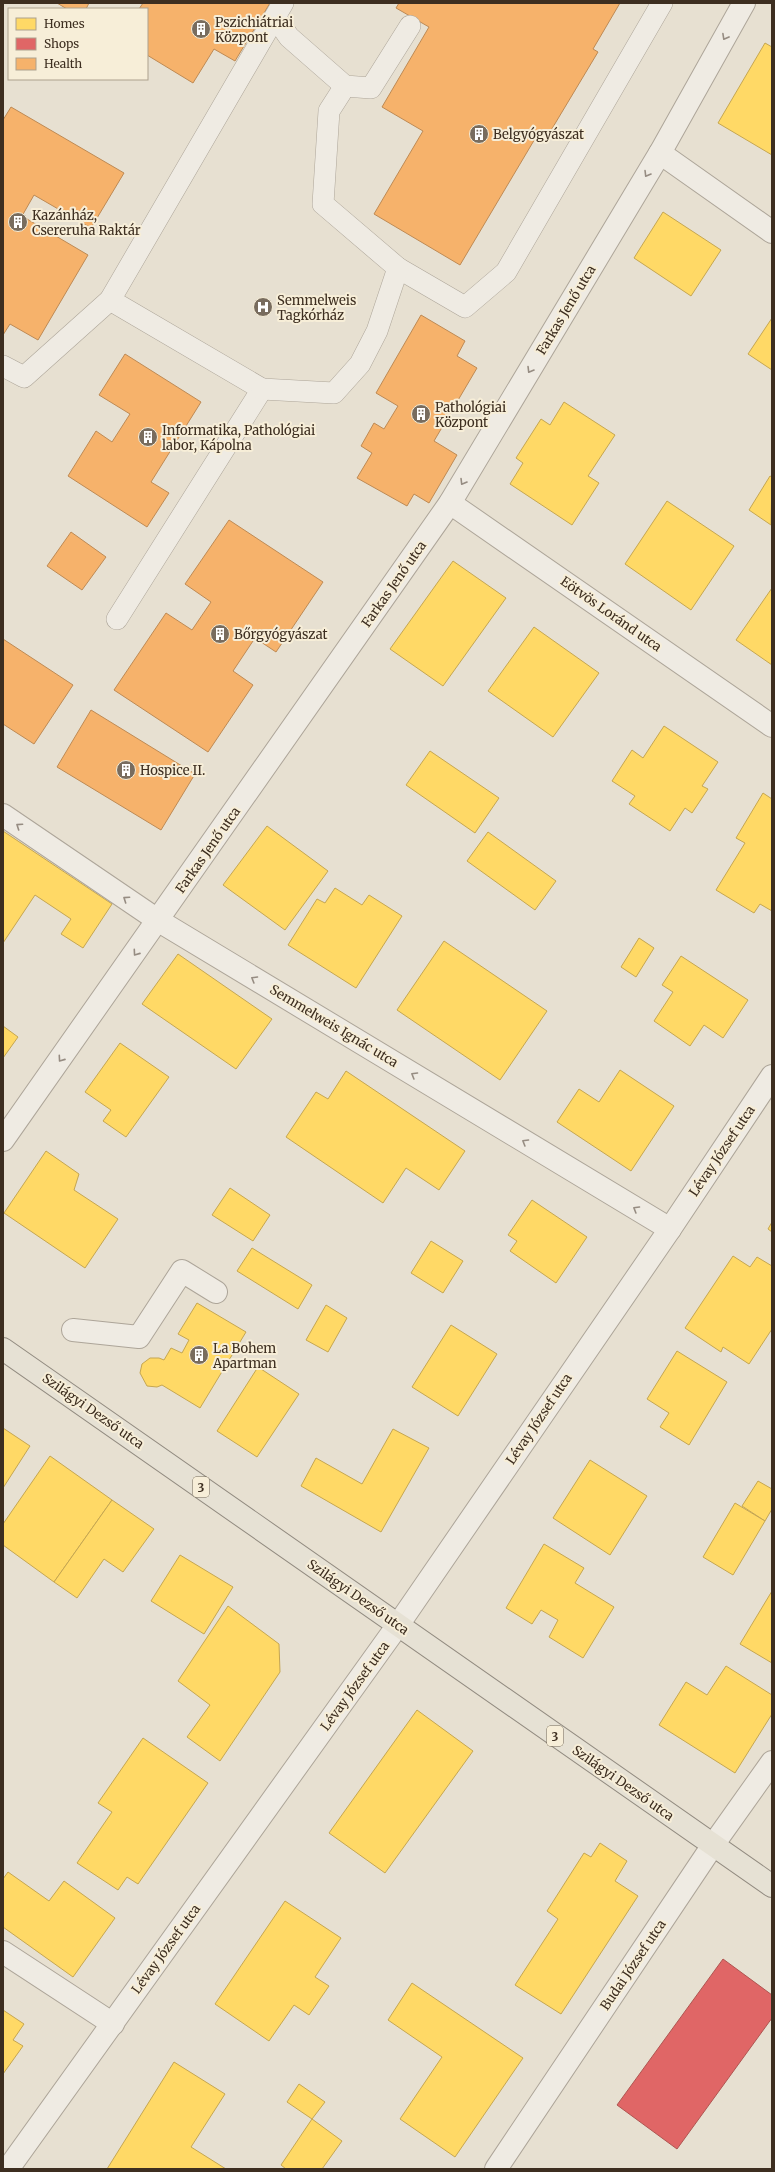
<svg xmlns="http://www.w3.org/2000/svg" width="775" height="2172" font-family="Merriweather,serif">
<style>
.homes{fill:#ffd966;stroke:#c5a651}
.shops{fill:#e06666;stroke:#af5551}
.health{fill:#f6b26b;stroke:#be8a54}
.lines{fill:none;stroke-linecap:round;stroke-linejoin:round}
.lane-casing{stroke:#ada599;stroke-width:22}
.street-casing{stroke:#ada599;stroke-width:24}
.primary-casing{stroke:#928b80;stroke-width:24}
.lane{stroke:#efebe3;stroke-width:21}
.street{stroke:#efebe3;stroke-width:22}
.primary{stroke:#e6e1d4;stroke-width:22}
.oneway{stroke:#968c82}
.labels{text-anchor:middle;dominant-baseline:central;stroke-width:4;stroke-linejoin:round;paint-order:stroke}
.shield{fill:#f7eed8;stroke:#756857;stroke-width:1}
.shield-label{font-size:12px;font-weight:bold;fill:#3d2e20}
.poi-label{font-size:13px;fill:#3d2e20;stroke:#f7eed8;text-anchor:start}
.street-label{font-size:13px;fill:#3d2e20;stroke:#f7eed8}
</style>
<rect width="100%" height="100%" fill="#e7e0d1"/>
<!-- homes -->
<g class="homes">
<polygon points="765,43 772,47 772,155 718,123"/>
<polygon points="663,212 721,250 691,296 634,258"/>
<polygon points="772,318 772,370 748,354"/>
<polygon points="564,402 615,435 588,476 599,483 572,525 510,484 523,463 516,458 541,419 550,425"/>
<polygon points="770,476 772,477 771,525 749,510"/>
<polygon points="667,501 734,546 691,610 625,564"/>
<polygon points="453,561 506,598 443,686 390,649"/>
<polygon points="772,588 772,665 736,640"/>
<polygon points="534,627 599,673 553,737 488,691"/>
<polygon points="664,726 718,762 702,786 708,789 692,813 685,808 670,831 629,804 635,796 612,781 632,750 643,758"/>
<polygon points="430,751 499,798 475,833 406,785"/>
<polygon points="763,793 772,799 772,911 760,904 754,913 716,890 745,843 736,838"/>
<polygon points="267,826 328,871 285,930 223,885"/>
<polygon points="3,831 112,904 83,948 61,934 71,919 35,895 3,943"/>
<polygon points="488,832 556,881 535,910 467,861"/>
<polygon points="335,888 362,905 369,895 402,916 356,988 288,945 317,899 325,903"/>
<polygon points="639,938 654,948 636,977 621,967"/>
<polygon points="444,941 547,1011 500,1080 397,1010"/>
<polygon points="178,954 272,1019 236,1069 142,1004"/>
<polygon points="681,956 748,1000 723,1038 704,1025 690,1046 654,1021 673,992 662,985"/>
<polygon points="3,1026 18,1037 3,1058"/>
<polygon points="120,1043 169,1077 126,1137 103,1121 111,1110 85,1092"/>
<polygon points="620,1070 674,1106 631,1171 557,1122 579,1089 599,1102"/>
<polygon points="346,1071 465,1151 439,1190 406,1168 383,1203 286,1137 316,1092 328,1099"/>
<polygon points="46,1151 79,1174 74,1190 118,1219 85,1268 4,1213"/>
<polygon points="230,1188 270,1215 253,1241 212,1215"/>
<polygon points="532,1200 587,1237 556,1283 510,1251 517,1241 508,1235"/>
<polygon points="772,1222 772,1232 768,1229"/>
<polygon points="431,1241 463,1261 443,1293 411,1273"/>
<polygon points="252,1248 312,1285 298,1309 237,1271"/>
<polygon points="733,1256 750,1267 757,1257 772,1266 772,1329 749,1364 723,1347 721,1352 685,1328"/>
<polygon points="197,1303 246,1332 200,1408 162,1385 157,1387 147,1386 140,1373 142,1364 150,1358 159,1358 164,1360 171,1348 182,1353 189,1340 178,1334"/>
<polygon points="326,1305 347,1318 328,1352 306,1340"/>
<polygon points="451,1325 497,1354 458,1416 412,1387"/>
<polygon points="677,1351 727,1382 689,1445 660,1427 669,1413 647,1399"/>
<polygon points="258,1367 299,1394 257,1457 217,1431"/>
<polygon points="3,1428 30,1446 3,1488"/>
<polygon points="393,1429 429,1448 381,1532 301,1486 316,1458 362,1484"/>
<polygon points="50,1456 112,1500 54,1582 3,1545 3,1524"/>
<polygon points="590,1460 647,1496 610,1555 553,1518"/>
<polygon points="758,1481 772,1489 772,1509 765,1521 742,1506"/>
<polygon points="112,1500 154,1529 123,1572 104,1559 77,1598 54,1582"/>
<polygon points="735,1503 765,1521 733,1575 703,1557"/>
<polygon points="544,1544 584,1568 575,1583 614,1607 583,1658 549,1637 558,1620 541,1610 532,1624 506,1608"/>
<polygon points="180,1555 233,1587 204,1634 151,1601"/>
<polygon points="772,1591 772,1663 740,1644"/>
<polygon points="228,1606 279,1644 280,1672 220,1761 187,1737 210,1705 178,1681"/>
<polygon points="726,1666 772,1695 772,1714 735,1773 659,1725 686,1682 707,1695"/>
<polygon points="417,1710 473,1751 385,1873 329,1833"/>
<polygon points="143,1738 208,1783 138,1884 127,1877 118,1890 77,1863 112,1812 98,1803"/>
<polygon points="600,1843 627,1861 615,1881 638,1896 561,2014 515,1985 558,1919 547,1911 584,1853 591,1857"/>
<polygon points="8,1872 49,1901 64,1881 115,1918 73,1977 3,1927 3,1879"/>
<polygon points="285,1901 341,1938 315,1977 329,1986 309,2015 294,2005 269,2041 215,2004"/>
<polygon points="412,1983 523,2058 455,2157 400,2119 442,2057 388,2020"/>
<polygon points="3,2010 24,2024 13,2040 23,2046 3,2074"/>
<polygon points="174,2062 225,2094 191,2147 226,2169 107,2169"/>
<polygon points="299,2084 325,2102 312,2119 287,2102"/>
<polygon points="312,2119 342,2141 322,2169 286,2169 281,2165"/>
</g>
<!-- shops -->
<polygon class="shops" points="723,1959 772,1995 772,2018 677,2149 617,2105"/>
<!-- health -->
<g class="health">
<polygon points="57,3 89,3 86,9 67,9"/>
<polygon points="143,3 270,3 235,61 214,49 193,83 147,55 147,9 139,9"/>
<polygon points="399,3 620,3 593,49 598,52 547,137 539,132 460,265 374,214 423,131 382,107 429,27 396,8"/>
<polygon points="11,107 124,173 91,228 34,195 22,216 88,255 38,340 10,324 3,335 3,120"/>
<polygon points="421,315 465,341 457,356 477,368 434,441 457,455 429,503 414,494 407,506 357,478 372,453 361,446 374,423 384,429 398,406 376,393"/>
<polygon points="125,354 201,402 151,482 169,493 147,527 68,476 96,431 112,442 130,414 99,395"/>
<polygon points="229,520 323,582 276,652 255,638 233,671 253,685 208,752 114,690 166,613 192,630 211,602 185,584"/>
<polygon points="71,532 106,557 82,590 47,566"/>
<polygon points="3,639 73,685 34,744 3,724"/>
<polygon points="91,710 195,774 161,830 57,767"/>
</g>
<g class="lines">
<!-- lane casing -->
<g class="lane-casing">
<g id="lane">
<polyline points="275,17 289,37 345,86 371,88 410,26"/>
<polyline points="398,268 465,307 506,272 662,3"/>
<polyline points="110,300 262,389 117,619"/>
<polyline points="3,366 24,377 110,300 283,3"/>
<polyline points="262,389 334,393 360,364 377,331 398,268 323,204 329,111 345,86"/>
</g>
</g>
<!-- street casing -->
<g class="street-casing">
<g id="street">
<polyline points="660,153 772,232"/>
<polyline points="450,503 772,726"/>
<polyline points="3,815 159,921 670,1229"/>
<polyline points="3,1140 450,503 660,153 744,3"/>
<polyline points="73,1330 139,1337 182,1271 216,1292"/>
<polyline points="3,1952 113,2024"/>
<polyline points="8,2169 398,1625 670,1229 772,1076"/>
<polyline points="496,2169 713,1845 772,1762"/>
</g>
</g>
<!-- primary casing -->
<g class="primary-casing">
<polyline id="primary" points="3,1349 772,1886"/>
</g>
<!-- lane -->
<use href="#lane" class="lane"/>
<!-- street -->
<use href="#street" class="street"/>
<!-- primary -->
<use href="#primary" class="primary"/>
</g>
<!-- one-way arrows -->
<defs><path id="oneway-chevron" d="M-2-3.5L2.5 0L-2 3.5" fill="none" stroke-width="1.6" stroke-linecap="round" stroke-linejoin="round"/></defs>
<g class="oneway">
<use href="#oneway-chevron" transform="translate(725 37) rotate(119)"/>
<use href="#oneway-chevron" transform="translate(647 174) rotate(121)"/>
<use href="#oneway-chevron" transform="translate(530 370) rotate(121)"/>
<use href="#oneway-chevron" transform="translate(463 482) rotate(121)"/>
<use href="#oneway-chevron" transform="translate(19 826) rotate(-146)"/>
<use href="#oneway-chevron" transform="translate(126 899) rotate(-146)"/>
<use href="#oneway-chevron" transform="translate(136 953) rotate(125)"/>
<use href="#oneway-chevron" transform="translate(254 979) rotate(-149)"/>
<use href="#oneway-chevron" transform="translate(61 1059) rotate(125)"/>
<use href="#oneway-chevron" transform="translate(414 1075) rotate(-149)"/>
<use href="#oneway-chevron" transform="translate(525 1142) rotate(-149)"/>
<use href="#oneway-chevron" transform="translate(636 1209) rotate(-149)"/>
</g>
<!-- icons -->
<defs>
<g id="building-disc" transform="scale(1)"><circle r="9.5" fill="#786c5e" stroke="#f7eed8"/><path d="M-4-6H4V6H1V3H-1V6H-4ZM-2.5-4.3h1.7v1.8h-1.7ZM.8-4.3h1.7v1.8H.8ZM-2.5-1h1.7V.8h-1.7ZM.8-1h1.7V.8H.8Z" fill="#fff"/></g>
<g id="hospital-disc" transform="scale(1)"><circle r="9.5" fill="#786c5e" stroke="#f7eed8"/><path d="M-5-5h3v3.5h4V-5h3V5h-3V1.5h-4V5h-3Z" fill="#fff"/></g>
</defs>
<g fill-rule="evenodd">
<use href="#building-disc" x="201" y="29"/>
<use href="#building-disc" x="479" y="134"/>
<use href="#building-disc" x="18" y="222"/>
<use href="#hospital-disc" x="263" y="307"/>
<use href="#building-disc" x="421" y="414"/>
<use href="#building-disc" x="148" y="437"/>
<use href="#building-disc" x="220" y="634"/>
<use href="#building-disc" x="126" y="770"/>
<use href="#building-disc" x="199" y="1355"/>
</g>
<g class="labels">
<!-- shield labels -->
<g class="shield">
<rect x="193" y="1477" width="16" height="20" rx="3"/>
<rect x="547" y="1726" width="16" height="20" rx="3"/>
</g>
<g class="shield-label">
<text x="201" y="1487">3</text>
<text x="555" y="1736">3</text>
</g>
<!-- poi labels -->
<g class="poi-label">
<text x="215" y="22">Pszichiátriai<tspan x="215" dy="15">Központ</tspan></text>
<text x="493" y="134">Belgyógyászat</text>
<text x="32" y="215">Kazánház,<tspan x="32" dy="15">Csereruha Raktár</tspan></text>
<text x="277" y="300">Semmelweis<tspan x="277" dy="15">Tagkórház</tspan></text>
<text x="435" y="407">Pathológiai<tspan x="435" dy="15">Központ</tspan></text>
<text x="162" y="430">Informatika, Pathológiai<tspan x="162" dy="15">labor, Kápolna</tspan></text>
<text x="234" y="634">Bőrgyógyászat</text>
<text x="140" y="770">Hospice II.</text>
<text x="213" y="1348">La Bohem<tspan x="213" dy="15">Apartman</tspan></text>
</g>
<!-- street labels -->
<g class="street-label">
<text transform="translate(566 310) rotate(-59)">Farkas Jenő utca</text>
<text transform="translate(394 584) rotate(-55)">Farkas Jenő utca</text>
<text transform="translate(611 614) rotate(35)">Eötvös Loránd utca</text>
<text transform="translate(208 850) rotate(-55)">Farkas Jenő utca</text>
<text transform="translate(334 1026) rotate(31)">Semmelweis Ignác utca</text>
<text transform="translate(722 1151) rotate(-56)">Lévay József utca</text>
<text transform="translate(93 1411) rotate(35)">Szilágyi Dezső utca</text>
<text transform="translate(539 1419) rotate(-56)">Lévay József utca</text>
<text transform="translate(358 1597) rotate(35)">Szilágyi Dezső utca</text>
<text transform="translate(355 1686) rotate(-54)">Lévay József utca</text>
<text transform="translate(623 1783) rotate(35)">Szilágyi Dezső utca</text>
<text transform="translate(166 1949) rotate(-54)">Lévay József utca</text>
<text transform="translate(633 1965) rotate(-56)">Budai József utca</text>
</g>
</g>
<!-- border -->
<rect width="775" height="2172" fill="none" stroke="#3d2e20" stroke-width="8"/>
<!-- legend -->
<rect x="8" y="8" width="140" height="72" fill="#f7eed8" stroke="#ada18e"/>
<rect x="16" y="18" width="20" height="12" fill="#ffd966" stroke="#ada18e"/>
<text x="44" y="28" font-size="12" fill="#3d2e20">Homes</text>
<rect x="16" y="38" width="20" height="12" fill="#e06666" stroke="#ada18e"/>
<text x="44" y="48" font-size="12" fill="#3d2e20">Shops</text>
<rect x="16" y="58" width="20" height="12" fill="#f6b26b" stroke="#ada18e"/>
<text x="44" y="68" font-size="12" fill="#3d2e20">Health</text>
</svg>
